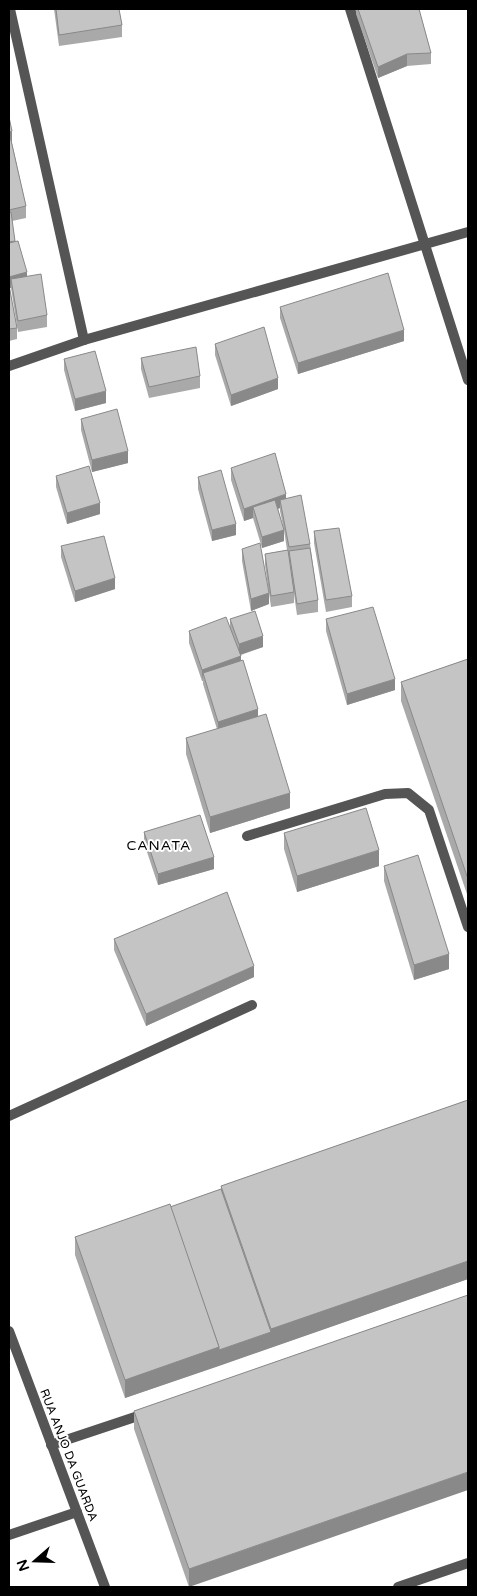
<svg xmlns="http://www.w3.org/2000/svg" width="477" height="1596" font-family="'Varela Round',sans-serif">
<style>
.lines{fill:none;stroke-linecap:round;stroke-linejoin:round}
.service{stroke:#555;stroke-width:10}
.minor{stroke:#555;stroke-width:10}
.wall{fill:#a9a9a9;fill-rule:evenodd}
.shaded-wall{fill:#898989}
.building{fill:#c4c4c4;stroke:#898989}
.labels{text-anchor:middle;dominant-baseline:central;stroke-width:4;stroke-linejoin:round;paint-order:stroke}
.street-label{font-size:12px;fill:#000;stroke:#fff}
.neighbourhood-label{font-size:14px;letter-spacing:1px;fill:#000;stroke:#fff}
</style>
<rect width="100%" height="100%" fill="#fff"/>
<g class="lines">
<!-- service -->
<g class="service">
<polyline points="10,9 84,340"/>
<polyline points="247,836 385,794 408,793 429,810 468,927"/>
<polyline points="9,1116 252,1005"/>
<polyline points="51,1445 147,1413"/>
<polyline points="9,1535 77,1512"/>
</g>
<!-- minor -->
<g class="minor">
<polyline points="350,9 468,380"/>
<polyline points="9,366 84,340 468,232"/>
<polyline points="9,1331 105,1587"/>
<polyline points="398,1587 468,1563"/>
</g>
</g>
<!-- wall -->
<g class="wall">
<polygon points="54,9 119,9 122,25 122,37 59,46"/>
<polygon points="356,9 419,9 431,53 431,64 407,66 378,78 356,14"/>
<polygon points="9,117 12,143 26,206 26,218 12,221 15,242 27,277 47,315 47,327 18,332 11,288 9,288 17,328 17,339 9,341"/>
<polygon points="280,307 404,341 298,374 280,318"/>
<polygon points="215,344 278,389 231,406 215,355"/>
<polygon points="141,358 200,376 200,388 149,398 141,369"/>
<polygon points="64,359 106,403 75,411 64,370"/>
<polygon points="81,419 128,463 92,472 81,430"/>
<path d="M231 468 286 498 310 544 318 600V612L297 615 294 594V603L271 607 265 565V554L287 550 284 530V541L262 548 253 518 244 521 231 480ZM280 508V511L284 530 278 509Z"/>
<polygon points="56,476 100,514 67,524 56,487"/>
<polygon points="198,477 236,535 212,541 198,489"/>
<polygon points="314,531 352,596 352,607 326,612 314,543"/>
<polygon points="61,546 115,589 75,602 61,557"/>
<polygon points="242,549 269,604 251,611 242,561"/>
<polygon points="230,619 263,647 241,655 241,661 258,716 290,808 210,833 186,754 186,738 217,729 203,684 203,681 202,681 189,643 189,631 230,628"/>
<polygon points="326,619 395,690 347,705 326,631"/>
<polygon points="468,659 468,897 401,701 401,682"/>
<polygon points="144,832 214,869 158,885 144,843"/>
<polygon points="284,833 379,866 297,892 284,849"/>
<polygon points="384,866 449,969 414,980 384,881"/>
<polygon points="114,939 254,977 146,1026 114,950"/>
<polygon points="468,1100 468,1279 125,1398 75,1255 75,1237 170,1207 221,1189 221,1186"/>
<polygon points="468,1295 189,1587 134,1429 134,1411"/>
</g>
<!-- shaded-wall -->
<g class="shaded-wall">
<polygon points="407,54 407,66 378,78 378,67"/>
<polygon points="12,131 12,143 9,144 9,132"/>
<polygon points="27,272 27,284 11,279 11,288 9,288 9,277"/>
<polygon points="404,330 404,341 298,374 298,363"/>
<polygon points="278,378 278,389 231,406 231,395"/>
<polygon points="106,391 106,403 75,411 75,399"/>
<polygon points="128,451 128,463 92,472 92,460"/>
<polygon points="286,494 286,506 280,500 280,508 256,516 253,507 253,518 244,521 244,509"/>
<polygon points="100,503 100,514 67,524 67,513"/>
<polygon points="236,524 236,535 212,541 212,530"/>
<polygon points="284,530 284,541 262,548 262,537"/>
<polygon points="115,578 115,589 75,602 75,591"/>
<polygon points="269,593 269,604 251,611 251,599"/>
<polygon points="263,636 263,647 239,655 239,644"/>
<polygon points="241,656 241,668 203,673 202,681 202,670"/>
<polygon points="395,679 395,690 347,705 347,694"/>
<polygon points="258,709 258,721 218,734 218,722"/>
<polygon points="290,793 290,808 210,833 210,817"/>
<polygon points="379,850 379,866 297,892 297,876"/>
<polygon points="214,857 214,869 158,885 158,874"/>
<polygon points="449,954 449,969 414,980 414,965"/>
<polygon points="254,966 254,977 146,1026 146,1014"/>
<polygon points="468,1261 468,1279 219,1366 219,1350 271,1332 271,1329"/>
<polygon points="219,1347 219,1366 125,1398 125,1380"/>
<polygon points="468,1472 468,1490 189,1587 189,1569"/>
</g>
<!-- building -->
<g class="building">
<polygon points="56,9 119,9 122,25 59,35"/>
<polygon points="358,9 419,9 431,53 407,54 378,67"/>
<polygon points="9,117 12,131 9,132"/>
<polygon points="9,136 10,136 26,206 9,210"/>
<polygon points="9,212 11,212 15,241 9,242"/>
<polygon points="18,241 27,272 9,277 9,243"/>
<polygon points="388,273 404,330 298,363 280,307"/>
<polygon points="41,274 47,315 18,321 11,279"/>
<polygon points="9,285 17,328 9,329"/>
<polygon points="264,327 278,378 231,395 215,344"/>
<polygon points="196,347 200,376 149,387 141,358"/>
<polygon points="95,351 106,391 75,399 64,359"/>
<polygon points="117,409 128,451 92,460 81,419"/>
<polygon points="275,453 286,494 244,509 231,468"/>
<polygon points="89,466 100,503 67,513 56,476"/>
<polygon points="221,470 236,524 212,530 198,477"/>
<polygon points="301,495 310,544 289,547 280,500"/>
<polygon points="275,500 284,530 262,537 253,507"/>
<polygon points="339,528 352,596 326,600 314,531"/>
<polygon points="104,536 115,578 75,591 61,546"/>
<polygon points="260,543 269,593 251,599 242,549"/>
<polygon points="310,548 318,600 297,604 289,551"/>
<polygon points="288,550 294,592 271,596 265,554"/>
<polygon points="373,607 395,679 347,694 326,619"/>
<polygon points="255,611 263,636 239,644 230,619"/>
<polygon points="226,617 241,656 202,670 189,631"/>
<polygon points="468,659 468,879 401,682"/>
<polygon points="243,660 258,709 218,722 203,673"/>
<polygon points="266,714 290,793 210,817 186,738"/>
<polygon points="366,808 379,850 297,876 284,833"/>
<polygon points="200,815 214,857 158,874 144,832"/>
<polygon points="418,855 449,954 414,965 384,866"/>
<polygon points="227,892 254,966 146,1014 114,939"/>
<polygon points="468,1100 468,1261 271,1329 221,1186"/>
<polygon points="221,1189 271,1332 219,1350 219,1347 170,1207"/>
<polygon points="170,1204 219,1347 125,1380 75,1237"/>
<polygon points="468,1295 468,1472 189,1569 134,1411"/>
</g>
<g class="labels">
<!-- street labels -->
<g class="street-label">
<text transform="translate(69 1455) rotate(69)">RUA ANJO DA GUARDA</text>
</g>
<!-- neighbourhood labels -->
<g class="neighbourhood-label">
<text x="159" y="845">CANATA</text>
</g>
</g>
<!-- border -->
<rect width="477" height="1596" fill="none" stroke="#000000" stroke-width="20"/>
<!-- north arrow -->
<g transform="translate(35 1561) rotate(250)" stroke="#ffffff" stroke-width="4" paint-order="stroke">
<path d="M0-4L9 19L0 12L-9 19Z" fill="#000000"/>
<text y="-8" font-size="14" font-weight="bold" text-anchor="middle" fill="#000000">N</text>
</g>
</svg>
